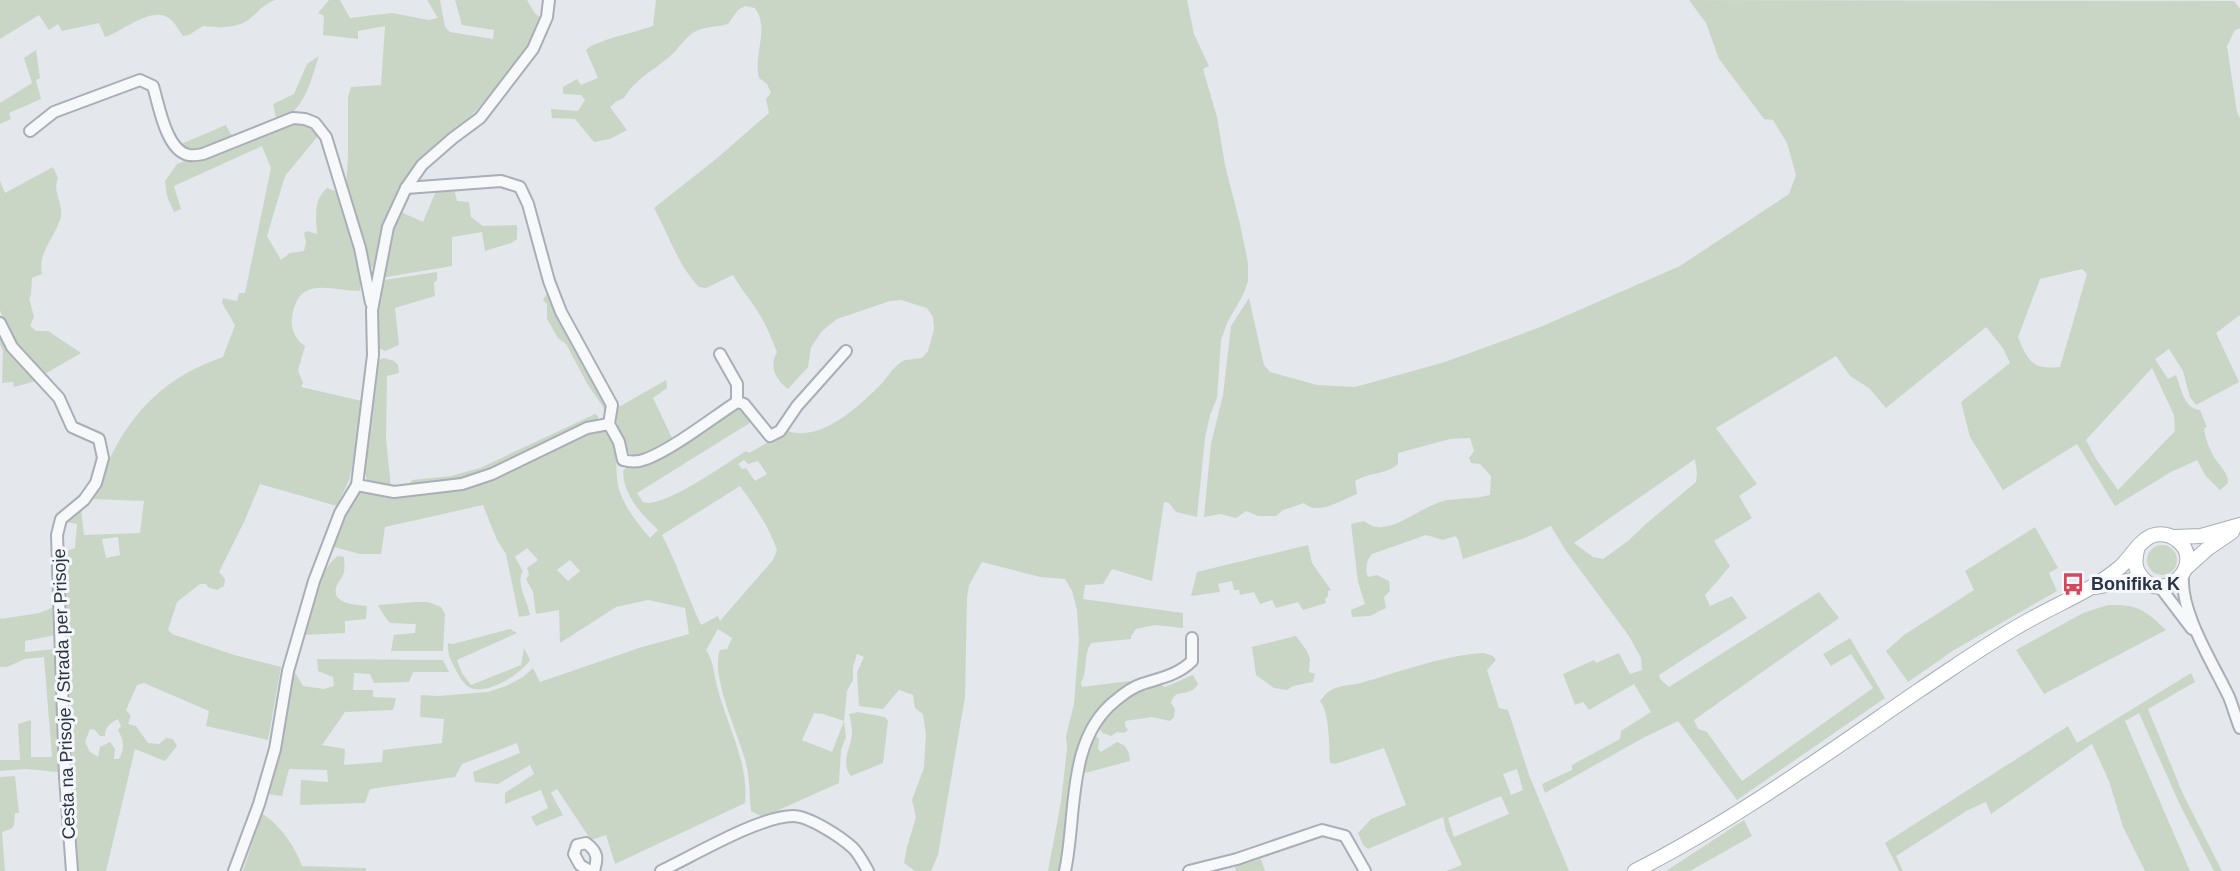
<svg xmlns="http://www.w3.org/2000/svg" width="2240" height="871" font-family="Helvetica,sans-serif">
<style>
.green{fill:#c9d6c5;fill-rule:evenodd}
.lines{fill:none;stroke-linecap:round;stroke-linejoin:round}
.street-casing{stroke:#a9aeb7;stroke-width:14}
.secondary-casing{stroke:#a9aeb7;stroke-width:16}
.street{stroke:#f7f8fa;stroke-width:10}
.secondary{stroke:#fff;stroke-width:14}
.labels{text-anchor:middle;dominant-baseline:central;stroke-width:6;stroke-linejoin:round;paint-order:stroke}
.poi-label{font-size:18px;font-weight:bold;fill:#2b3445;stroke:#f4f6f9;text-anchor:start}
.street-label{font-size:18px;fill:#2b3445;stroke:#f4f6f9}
</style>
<rect width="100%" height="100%" fill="#e4e7ec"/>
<!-- green -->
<g class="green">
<path d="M0 0H275C264 4 260 10 252 17 239 29 220 28 203 26L189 35 183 36C179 31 176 24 171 20 154 3 122 32 105 37L99 23 62 31 58 24 49 30 39 15 0 39Z"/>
<path d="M329 0H340L350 18 392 13 429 20 438 18 427 0H440L445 27 450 32 493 39 494 30 462 25 455 0H527L534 12 540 18C533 44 515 62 499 83 486 98 475 114 460 127 442 142 424 155 410 174 387 203 385 234 374 267L370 268 346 185 348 157V97L351 87 381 85 385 26 358 31V39L323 35 324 16 318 13Z"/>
<path d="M656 0H1187L1194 34 1209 66 1203 69 1217 117 1225 165 1240 224 1248 263V281L1244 293 1227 323 1221 340 1217 398 1210 415 1205 438 1197 517 1176 512 1169 503 1164 502 1152 581 1112 569 1103 584 1085 585 1083 599 1183 613V628L1155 625 1136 629 1131 636V639L1091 643C1083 656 1088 671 1081 683L1082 687 1129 681 1138 682 1100 710 1069 797 1062 871H1048L1061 802 1067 749 1066 736 1074 704 1079 640 1077 610 1072 591 1065 579 1040 577 982 562 969 585 967 598 965 697 938 855 931 871H915L904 863 907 847 916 817 912 800 924 768 926 735 923 714 915 708 913 695 899 690 883 709 859 706 857 672 864 657 857 654 853 667V680L847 691 844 721 846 737 841 750 839 783 763 817 751 811C749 795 750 779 746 763 739 734 710 677 720 650L727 649 732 638 718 629 706 650C714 662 714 676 718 690 728 727 749 764 745 803L615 864 606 835 591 840 557 789 551 793 563 815 536 826 531 817 548 808 541 790 505 804V793L534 774 530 765 498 784 475 782 473 772 520 753 517 743 462 764 455 777 370 789 365 803 300 805 301 780 328 782 327 770 289 769 282 796 268 794 280 750 294 671 303 686 324 689 334 686 333 677 318 671 317 659 443 660 449 672H413L409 682 374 683 370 674 354 673 353 690H373V697L396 698 393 710 345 712 322 745 345 749 344 765 382 762 383 750 442 743 444 719 420 717 421 695 438 696 488 692 506 686 523 677 533 668 540 682 639 648 689 634 685 608 648 600 616 607 560 643 559 610 536 614 533 592 526 579 529 575 527 568 538 560 527 548 515 557 523 571C515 583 528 601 530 615L519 617 506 554 497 540 483 505 385 527 381 554H360L334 547C336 527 348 510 359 493L452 488 593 430H603C623 447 612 473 621 495 628 512 639 525 650 538L658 530C641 513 624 497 623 471L627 467 644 466 739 405 753 421 637 493 643 502C662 510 728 462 746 451L749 453 788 431C821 443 862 404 884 381 889 375 895 365 903 361 908 359 916 359 922 358L928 351 934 329 933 317 927 308 901 300 890 301 837 319 822 331 811 347 808 367 788 389C775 379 769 366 777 352 771 338 766 324 758 312 750 299 741 289 733 275L706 288 699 287C677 264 669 235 654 208L716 159 769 113 766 99 771 93 767 84 759 78C753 53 770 29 755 8L745 6 738 10 728 24C718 27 706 26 696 31 685 37 679 49 669 57 653 71 635 79 624 98L617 101 610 107 627 130 610 139 594 142 575 119 552 118 551 109 578 111 585 100 581 95 563 94V87L577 79 581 85 598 78 586 50C596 40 637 32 653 26ZM744 460 748 464 758 461 767 474 755 481 746 468 742 469 738 464ZM740 486C755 507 768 525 777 550L773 560 720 621 718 616 701 625C687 595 677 564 662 535ZM570 560 580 571 568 581 557 570ZM814 713 823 714 844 721 832 752 802 740Z"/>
<path d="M1689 0 2234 1 2240 9V28L2235 30 2227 46 2237 112 2240 118V315L2216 333 2239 382 2196 405 2190 397 2183 371 2169 349 2155 359 2168 379 2176 375C2181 388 2184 409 2200 410L2207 427 2204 428C2205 438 2209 448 2214 457 2219 466 2229 473 2228 483L2220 490 2205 475 2197 460 2171 472 2115 506 2077 444 2003 490 1970 437 1961 402 2010 363 2003 348 1986 327 1886 408 1869 388 1850 376 1836 356 1716 428 1757 484 1739 496 1752 518 1714 541 1730 566C1722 576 1713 586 1705 595L1710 606 1732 596 1747 618 1659 675 1660 679 1669 687 1819 592 1839 618 1694 720 1698 729 1707 732 1742 781 1873 688 1851 654 1831 666 1823 654 1850 638 1885 698 1737 800 1678 721 1643 738 1545 793 1542 784 1572 770V765L1620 739 1621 731 1651 712 1634 684 1589 710 1583 702 1575 705 1563 674 1594 660 1596 663 1619 653 1630 674 1642 670 1641 658 1629 636 1566 551 1551 526 1525 538 1463 559 1458 539 1455 536 1443 540 1426 535 1372 554C1366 560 1365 570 1368 577L1377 575 1389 581 1390 591 1384 597 1386 608 1370 616 1352 617 1351 610 1365 604 1358 582 1351 524 1364 521C1370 525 1375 528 1382 527 1402 526 1425 504 1448 500 1463 498 1474 499 1490 495L1491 476 1480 464 1471 463 1469 458 1474 451 1470 438 1450 439 1398 453V464C1386 475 1369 472 1355 481L1357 494C1342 500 1317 516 1304 503L1283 510 1276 516H1258L1246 511 1236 518 1220 514 1204 517 1211 444 1223 395 1231 326 1249 298 1264 365 1270 372 1317 385 1355 387 1445 362 1538 328 1680 266 1789 194 1796 175 1787 143 1773 120 1764 119 1719 59 1706 23ZM2082 269 2087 274 2060 367C2032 370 2028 361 2018 337L2040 279ZM2152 368 2174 415 2175 431 2118 490 2096 459 2086 440ZM1695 459 1697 473 1696 482 1647 523 1628 541 1603 559 1593 557 1574 543Z"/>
<polygon points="36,50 40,78 36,80 41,99 9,113 11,119 0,124 0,103 32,83 24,58"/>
<path d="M319 56C310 82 305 111 277 122L273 104 294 94 307 64Z"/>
<path d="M288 123C302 122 309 126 318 136L285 176 267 236 281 260 290 253 304 251 306 242 304 233 307 231 317 234C316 217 313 200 327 188L337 192C349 222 363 257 360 291 330 291 298 274 292 318 290 329 296 340 305 346L298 370 303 383 301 387 362 401 357 446 349 480 337 506 260 484 244 522 219 572 225 579 224 586 217 590 209 588 206 584H200L177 602 168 630 172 634 234 655 281 667 268 740 206 726 209 711 144 683 137 685 126 710 131 716 128 724 136 726 148 743 159 744 166 738 173 739 177 746 165 761 135 749 106 871H76L59 554 75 548 77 524 67 522 81 509 84 535 140 533 144 501 93 499C99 486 102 472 109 460 134 408 168 376 223 357L235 325 222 303 223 298 237 301 239 293H245L271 168 262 146 174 186 181 209 174 212 167 196 165 181 177 164ZM118 537 120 555 106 558 102 539ZM118 719 121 726 118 730C124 741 125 748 119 759H114L115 749 110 742 100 747 98 757 90 752 85 742 90 729 95 730 100 736H105C105 727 110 723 118 719Z"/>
<path d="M226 125 230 133 236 138C216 145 201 156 181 144Z"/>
<path d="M53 167 58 178C52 191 63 203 61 216 56 237 37 252 42 274L32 278 31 295 29 298 34 317 30 326 36 331H48L81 353 43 375C22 353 9 339 0 310V181L5 193Z"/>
<polygon points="454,189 457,201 469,202 471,217 483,226 517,225 517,239 511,243 485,251 482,232 452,237 452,266 381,278 391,232 399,211 423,222 436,191"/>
<path d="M437 272V281L434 282 435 296 395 308 399 345 385 351 379 348C378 330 374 295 384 280Z"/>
<polygon points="548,292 608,403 608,411 605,414 603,407 588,385 566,344 558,338 547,319 547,304 543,300"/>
<polygon points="0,330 9,348 36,381 14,387 13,382 2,383 3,351 0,344"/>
<polygon points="384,358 394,361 398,365 399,373 387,376 386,438 391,488 368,483 364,470 374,396 376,361"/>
<path d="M666 380 667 388 653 398 673 440 645 455H631C620 441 615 425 617 408Z"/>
<polygon points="595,414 598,416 598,420 586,422 497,468 458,483 407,488 412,480 451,476 480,468"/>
<polygon points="2035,527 2058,568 2049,573 2057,591 1954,650 1908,682 1886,651 1904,635 1974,590 1965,571"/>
<circle cx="2162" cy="560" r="15"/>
<polygon points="1308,545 1312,563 1331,590 1328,591 1328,596 1325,599 1326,603 1303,610 1298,602 1276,608 1272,600 1260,604 1254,592 1240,595 1239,590 1234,590 1232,581 1218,584 1220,592 1191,596 1197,572"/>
<path d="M338 556 344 557C344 562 345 568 344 572 343 577 339 581 337 585 329 604 356 605 367 606L366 619 345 621V633L304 635C310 612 318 569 338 556Z"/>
<polygon points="416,602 428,602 441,607 445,614 443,651 391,651 394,635 415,633 416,624 390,623 383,614 378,605"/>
<path d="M2108 605C2138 604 2145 610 2166 630L2044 694 2016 650 2083 613Z"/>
<polygon points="54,607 55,635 25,641 25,652 56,649 61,763 58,772 26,769 0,771 0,760 20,760 18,724 31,720 31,757 52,757 44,657 25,659 7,667 0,667 0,617 1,619 39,613"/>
<path d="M510 629 517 633 457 660 462 673 471 685 521 665 524 648 530 660C521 674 488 695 471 688 464 685 459 677 456 670 451 661 447 653 448 643L453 644Z"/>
<polygon points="1296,636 1307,651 1310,659 1309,672 1315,674 1313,682 1293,686 1287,690 1274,688 1256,675 1252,647"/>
<path d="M1484 653 1493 656 1496 660 1487 670 1499 708 1508 710 1529 775 1569 871H1446L1462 865 1446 831 1443 817 1368 849 1363 845 1358 833 1371 819 1406 805 1384 748 1335 764 1330 763C1329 748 1330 712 1320 701 1324 696 1327 692 1333 689 1342 685 1352 685 1361 683 1399 672 1444 655 1484 653ZM1517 769 1523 790 1511 795 1503 774ZM1501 796 1509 814 1454 837 1448 818Z"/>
<polygon points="2191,673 2195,682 2148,709 2183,794 2222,871 2214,871 2180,805 2139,713 2125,721 2190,871 2145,871 2123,827 2109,781 2092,744 1991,814 1986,802 1968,810 1896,856 1903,871 1899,871 1885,843 2068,726 2077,743"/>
<path d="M1193 675 1198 684C1196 687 1194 690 1190 691 1181 695 1175 690 1171 703L1175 709 1174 717 1170 721 1152 717 1125 721V726L1128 730 1124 733 1117 732 1111 736 1103 733 1097 726 1125 697 1157 683 1165 687Z"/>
<path d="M858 712 885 717 888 721 883 763 851 776C840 764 851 747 852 734 852 727 851 721 849 714Z"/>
<path d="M1094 734 1099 739 1098 749 1101 752 1117 742C1127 746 1129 750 1130 761L1085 773 1083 762Z"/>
<polygon points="15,776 19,813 15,813 14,825 11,829 2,832 5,871 0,871 0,777"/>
<path d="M262 814C279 823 296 848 302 866L366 868V871H243Z"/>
<polygon points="1744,820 1752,836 1690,871 1666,871"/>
<polygon points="1261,859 1265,871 1236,871 1235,867"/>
</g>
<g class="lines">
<!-- street casing -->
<g class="street-casing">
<g id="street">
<path d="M30 131 54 112 140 80 153 86C159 105 166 151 189 155 193 156 198 155 203 154L293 118 305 119 315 123 326 137 360 248 371 303"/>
<polyline points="406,188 501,181 520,187 528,204 549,281 561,312 612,405 609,424"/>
<polyline points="0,323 12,347 59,398 72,427 99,439 103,458 96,483 84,500 61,519 57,535 65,777 72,871"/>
<polyline points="720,354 737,384 737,402"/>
<path d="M357 485 394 492 462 484 492 474 587 428 609 424 619 442 623 460C631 462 639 462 646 459 673 449 712 418 737 402L744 404 770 436 780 431 797 406 846 351"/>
<path d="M2183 575C2180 613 2213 663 2229 697 2233 707 2236 718 2240 728"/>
<polyline points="2160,587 2192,629"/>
<polyline points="234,871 259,804 275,749 288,671 314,581 340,513 357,485 373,355 372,310 388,227 406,188 422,165 453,138 480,118 533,49 547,17 549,0"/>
<path d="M590 871 580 865 574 854 577 845 586 843C598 852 598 858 594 871"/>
<path d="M661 871C693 856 760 816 793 816 809 816 841 837 853 848 859 854 864 864 868 871"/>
<path d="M1065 871C1077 816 1066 740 1115 701 1122 695 1133 687 1142 684 1160 678 1178 675 1192 661V638"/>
<polyline points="1189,871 1237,859 1322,830 1345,836 1365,871"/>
</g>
</g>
<!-- secondary casing -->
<g class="secondary-casing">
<g id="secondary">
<polyline points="2174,537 2201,536 2240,525"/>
<polyline points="2187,567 2207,549 2232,532"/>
<polyline points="2096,587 2132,580 2144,581"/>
<path d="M1635 871C1735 820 1826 754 1918 691 1956 666 1993 639 2033 618 2062 602 2094 589 2119 568 2130 559 2138 542 2151 536 2160 533 2169 534 2177 540 2208 563 2162 608 2140 575 2134 567 2135 559 2137 550"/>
</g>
</g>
<!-- street -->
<use href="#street" class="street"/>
<!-- secondary -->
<use href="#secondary" class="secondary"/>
</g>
<!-- icons -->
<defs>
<g id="bus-bare" transform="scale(1.8)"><path d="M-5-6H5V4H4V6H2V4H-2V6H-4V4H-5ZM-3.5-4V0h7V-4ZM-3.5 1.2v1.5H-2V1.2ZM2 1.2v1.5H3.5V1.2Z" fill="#d1495b" stroke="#f4f6f9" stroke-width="2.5" paint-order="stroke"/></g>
</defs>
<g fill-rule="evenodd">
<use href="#bus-bare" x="2073" y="584"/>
</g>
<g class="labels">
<!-- poi labels -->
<g class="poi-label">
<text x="2091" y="584">Bonifika K</text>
</g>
<!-- street labels -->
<g class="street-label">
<text transform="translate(64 694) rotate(-92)">Cesta na Prisoje / Strada per Prisoje</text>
</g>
</g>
</svg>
